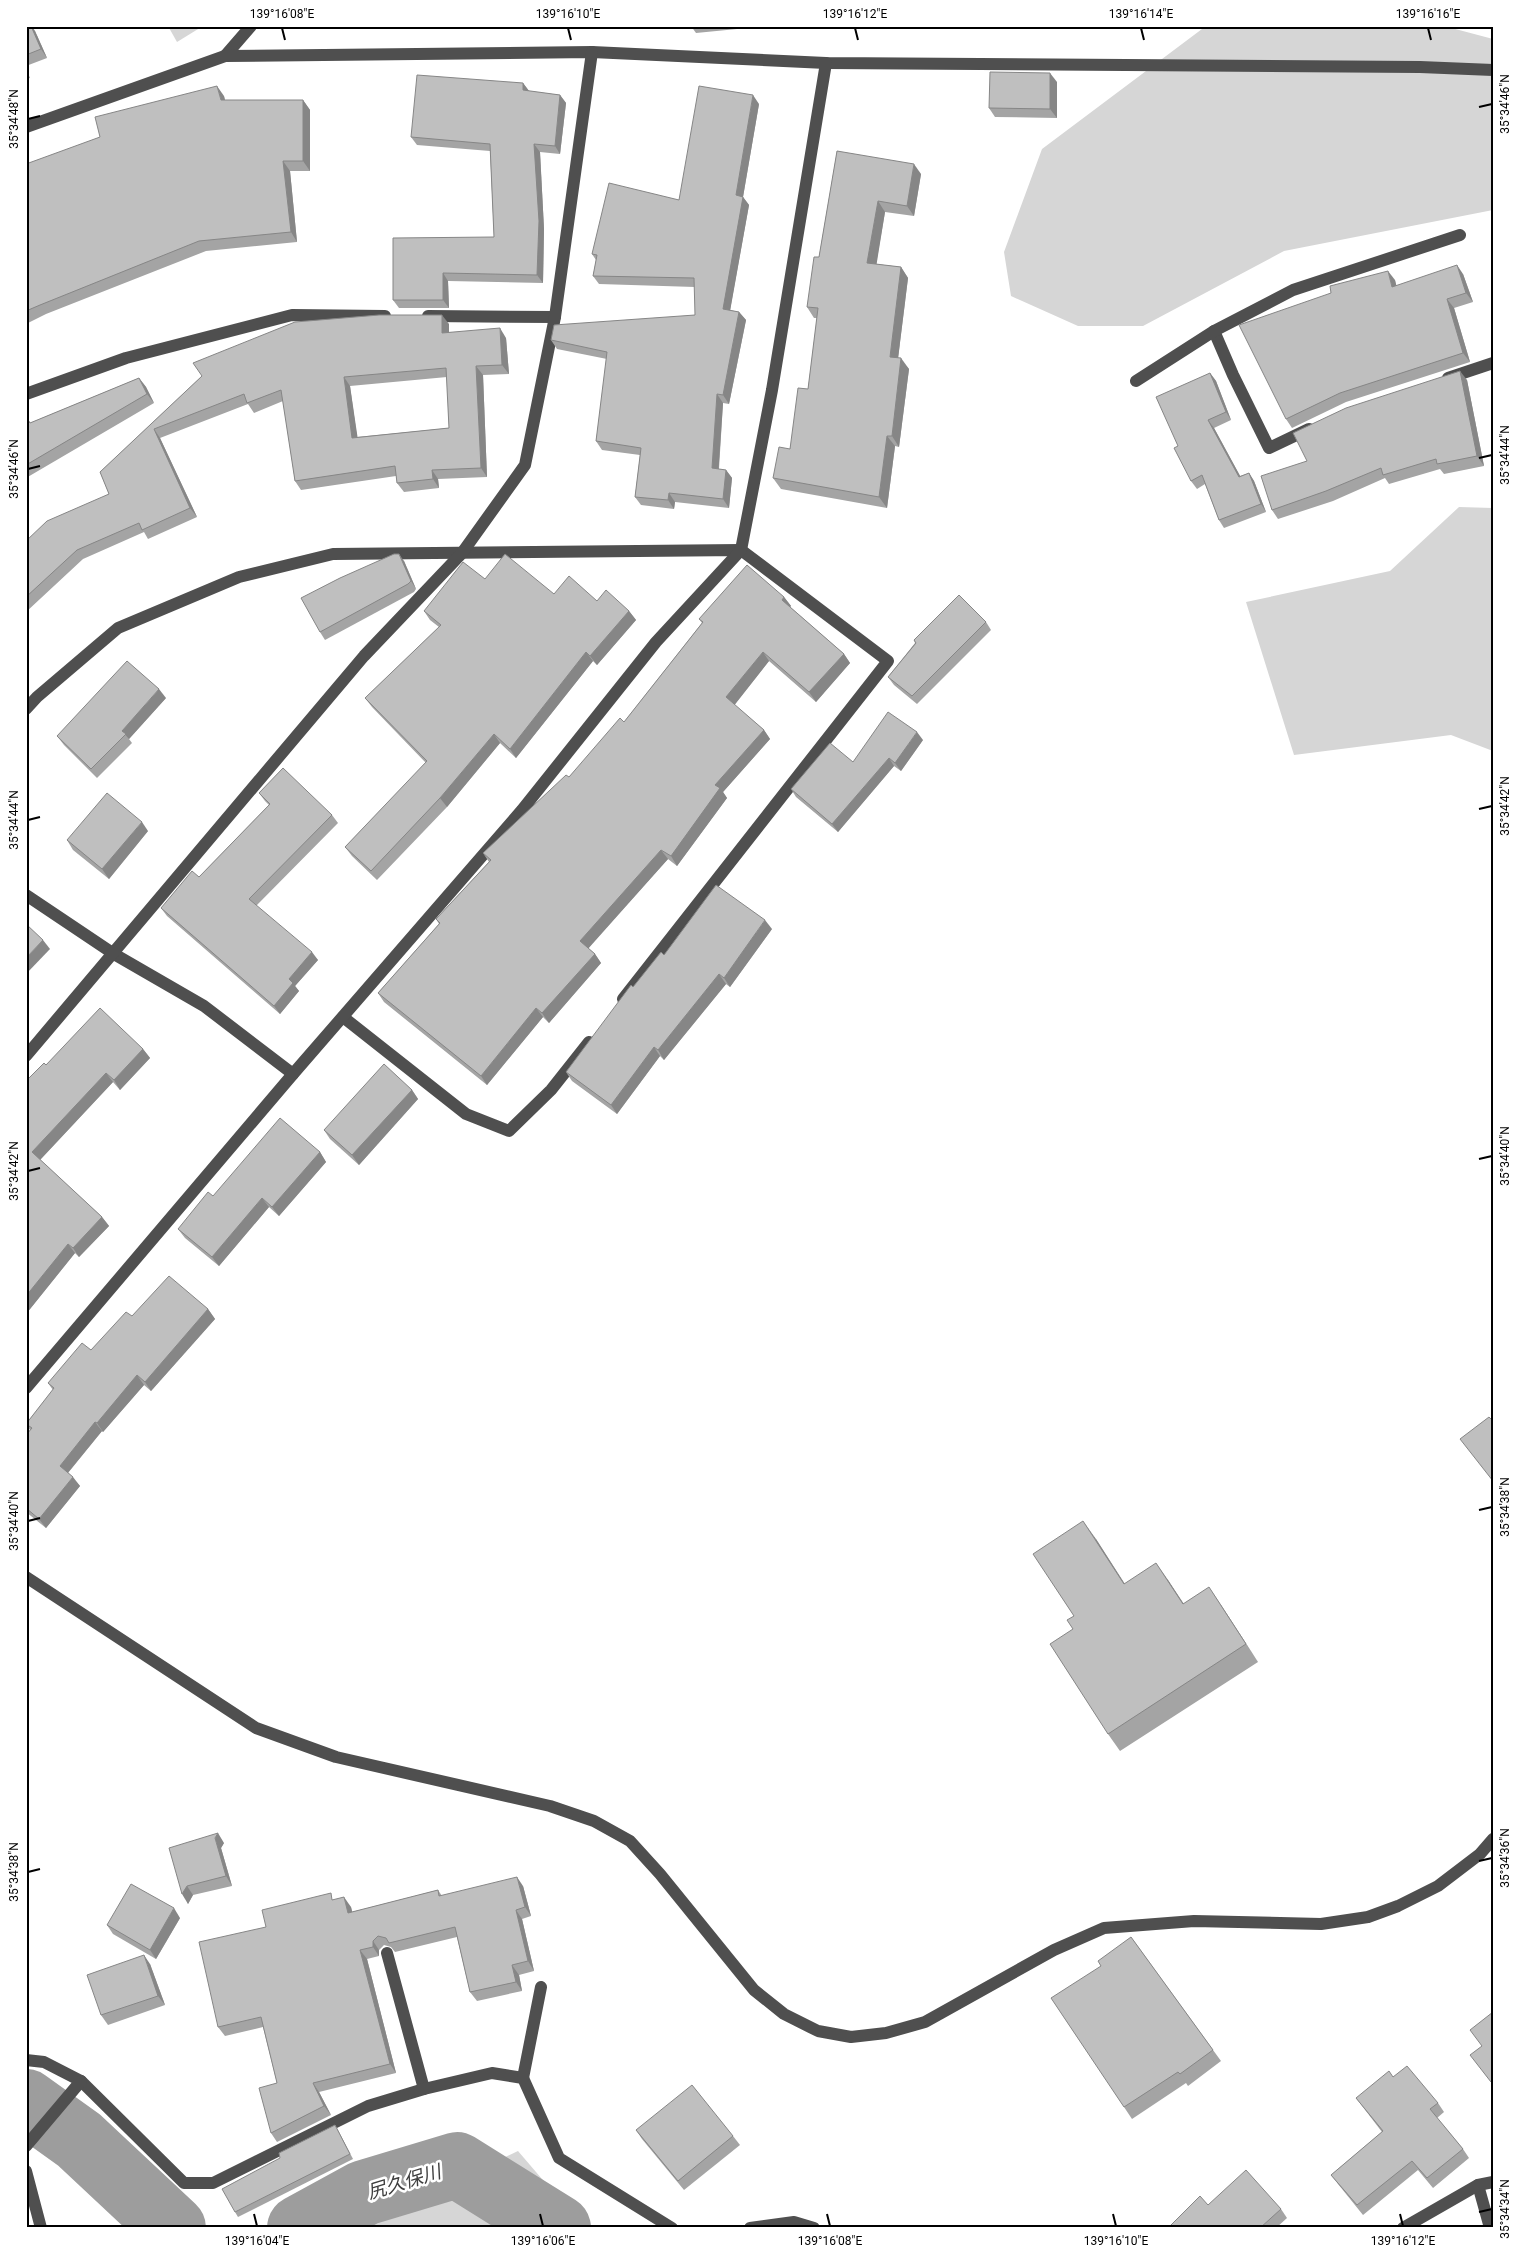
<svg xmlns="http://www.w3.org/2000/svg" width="1519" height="2254" font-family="Roboto,'Noto Sans JP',sans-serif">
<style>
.green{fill:#d6d6d6}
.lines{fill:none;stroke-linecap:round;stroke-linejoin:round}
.river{stroke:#9d9d9d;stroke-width:66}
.minor{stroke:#4f4f4f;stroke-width:12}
.wall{fill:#a4a4a4;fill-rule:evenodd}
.shaded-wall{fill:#868686}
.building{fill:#bfbfbf;stroke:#868686;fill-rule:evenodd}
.ticks{fill:none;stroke:#000;stroke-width:2}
.labels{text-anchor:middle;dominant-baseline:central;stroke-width:5;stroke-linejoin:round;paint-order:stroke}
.water-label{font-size:19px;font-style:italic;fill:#3e3e3e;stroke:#fff}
.neatline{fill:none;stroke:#000;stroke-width:2}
.ticks-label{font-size:12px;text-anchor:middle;fill:#000}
</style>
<rect width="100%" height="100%" fill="#fff"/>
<!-- green -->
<g class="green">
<polygon points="168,26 203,26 177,42"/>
<polygon points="1206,26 1444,26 1493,39 1493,210 1284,251 1143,326 1078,326 1011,296 1004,252 1042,149"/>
<polygon points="1459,507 1493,508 1493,751 1451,735 1294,755 1246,602 1390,571"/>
<polygon points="518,2151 584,2228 358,2228"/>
</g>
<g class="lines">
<!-- river -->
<g class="river">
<polyline points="26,2102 79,2140 173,2228"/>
<polyline points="300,2228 364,2193 457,2165 558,2228"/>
</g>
<!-- minor -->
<g class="minor">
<polyline points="225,56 251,26"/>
<polyline points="26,127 225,56 592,52 826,63 1420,67 1493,70"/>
<polyline points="428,316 555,317"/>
<polyline points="1214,331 1233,375 1269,448 1309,429"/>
<polyline points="1448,378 1493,363"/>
<polyline points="1136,381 1214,331 1293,290 1460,235"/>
<polyline points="26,394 126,358 292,315 385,316"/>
<polyline points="26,709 37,697 118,628 239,577 333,554 741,550 888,661 623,999"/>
<polyline points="26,895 114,954 204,1006 293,1074"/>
<polyline points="343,1017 466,1114 509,1131 551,1090 589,1042"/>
<polyline points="26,1056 364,656 462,553 525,465 555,317 592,52"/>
<polyline points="26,1388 293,1074 522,810 656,642 741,550 772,390 826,63"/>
<polyline points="26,1577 256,1728 336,1757 550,1806 594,1821 630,1841 660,1874 754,1990 784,2014 818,2031 851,2037 886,2033 925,2022 1054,1950 1104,1928 1194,1921 1321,1924 1368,1917 1398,1906 1438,1886 1480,1854 1493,1839"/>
<polyline points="387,1953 424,2089"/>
<polyline points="26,2060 44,2062 81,2081 184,2183 213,2183 368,2106 424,2089 492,2073 523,2078 559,2158 672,2228"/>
<polyline points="523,2078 541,1987"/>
<polyline points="26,2146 81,2081"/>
<polyline points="26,2171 41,2228"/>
<polyline points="1478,2185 1490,2228"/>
<polyline points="750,2228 794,2222 814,2228"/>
<polyline points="1403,2228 1478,2185 1493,2182"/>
</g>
</g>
<!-- wall -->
<g class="wall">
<polygon points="26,26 35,31 47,58 26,66"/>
<polygon points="691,26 737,26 737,29 696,33"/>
<polygon points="758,26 803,26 803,27"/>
<polygon points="26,69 30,78 26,79"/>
<polygon points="1057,82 1057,118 995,117 989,108"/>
<polygon points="523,83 529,91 560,95 566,103 560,154 540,152 544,229 543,283 448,281 449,308 399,308 393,300 494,237 490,151 417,145 411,137"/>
<polygon points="224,96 225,100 303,100 310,110 310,171 290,171 297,242 206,251 46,314 26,324 26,258"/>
<polygon points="759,104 743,197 749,205 730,310 739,312 746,320 729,404 723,403 719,469 726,470 732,478 729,508 675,502 674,509 641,505 635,497 640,455 602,450 596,441 607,359 557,349 551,340 695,315 695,287 599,284 593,276 596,260 592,254 679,200"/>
<polygon points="837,151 921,174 914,216 885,212 876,264 901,267 908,278 898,358 909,369 899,447 895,446 887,508 781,489 773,478 790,449 808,389 817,318 814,318 807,307 819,257"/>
<polygon points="1463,274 1473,302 1454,308 1470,362 1346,402 1292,428 1286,419 1395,280 1396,286"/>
<path d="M449 324V332L506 338 509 374 483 375 487 477 438 479 439 488 404 492 397 483 396 476 301 490 295 481 283 401 254 413 248 404 160 438 197 517 148 539 144 532 83 559 26 612V541L109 494 100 472 202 376ZM447 377 449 428 357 437 350 386Z"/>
<polygon points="1210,373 1216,381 1231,420 1214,428 1240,476 1249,473 1254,481 1266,512 1224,528 1219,520 1205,484 1197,489 1191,481 1178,446"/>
<polygon points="139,378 146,387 154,403 26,478 26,418 30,423"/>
<polygon points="1467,380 1484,466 1444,474 1440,469 1389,484 1385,478 1333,501 1278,519 1272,510 1307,461"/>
<polygon points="404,561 416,589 414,592 325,640 320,632"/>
<polygon points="485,579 554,594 597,601 629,611 636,620 597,665 593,661 516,758 500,743 447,807 377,880 352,856 345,847 426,763 372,707 365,698 439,627 430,620 424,611"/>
<polygon points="784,597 791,606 790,607 844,654 850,663 816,702 769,661 734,705 764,730 770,739 723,792 727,798 677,866 668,859 588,948 595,954 601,963 549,1023 543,1017 487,1085 384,1002 378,993 439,924 436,919 489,862 483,853 569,777 624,722 702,623 699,619"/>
<polygon points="986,622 991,630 917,704 894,685 888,677 915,643 914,640"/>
<polygon points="166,698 129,739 132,743 97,778 64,745 57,736"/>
<polygon points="923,740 901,771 894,766 838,832 796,797 791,789 853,762"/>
<polygon points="259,793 332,815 338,823 256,906 318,960 295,986 299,991 280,1014 167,916 161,908 199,877 269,805 265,801"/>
<polygon points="148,831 109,879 73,850 67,840"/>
<polygon points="772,929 730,987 726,984 664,1060 660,1056 617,1114 572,1081 566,1072 633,987 664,955"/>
<polygon points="143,1049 150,1058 120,1090 113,1082 40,1160 102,1217 109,1226 79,1257 75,1253 26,1314 26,1081 46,1065"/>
<polygon points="412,1090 418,1099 359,1165 330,1139 324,1130"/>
<polygon points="320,1152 326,1162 279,1216 269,1207 219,1266 185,1238 178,1229 213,1196"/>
<polygon points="208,1309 215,1319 151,1391 144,1385 103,1432 102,1431 68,1473 80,1486 46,1528 26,1512 26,1435 30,1430 26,1424 53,1390 48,1383 91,1350 132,1316"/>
<polygon points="1096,1539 1125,1584 1168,1580 1184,1604 1221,1605 1258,1662 1120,1751 1108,1734 1074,1616"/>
<polygon points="224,1843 221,1848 232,1886 193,1895 188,1904 169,1848"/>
<polygon points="523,1886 531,1916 522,1919 534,1971 519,1975 522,1991 477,2001 470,1992 457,1937 395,1952 391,1947 384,1945 379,1950 379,1956 367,1959 396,2073 319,2092 331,2115 277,2142 271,2133 277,2083 263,2027 225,2036 218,2027 266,1927 335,1900 351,1907 352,1912 438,1890 442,1896"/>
<polygon points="180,1918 156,1959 113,1934 107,1925"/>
<polygon points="1131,1937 1221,2061 1188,2086 1186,2083 1132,2119 1124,2107 1101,1966"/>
<polygon points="150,1964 165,2005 108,2025 101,2015"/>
<polygon points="1393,2077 1438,2103 1444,2112 1437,2118 1463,2149 1469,2158 1433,2188 1418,2170 1363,2215 1338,2184 1331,2175 1382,2132 1356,2098"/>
<polygon points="335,2125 338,2130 353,2159 238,2217 235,2212 280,2158"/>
<polygon points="636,2130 733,2136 740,2145 684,2190 642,2139"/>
<polygon points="1208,2205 1281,2209 1287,2218 1276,2228 1168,2228"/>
</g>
<!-- shaded-wall -->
<g class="shaded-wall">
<polygon points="31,26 32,26 35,31 47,58 41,49"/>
<polygon points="1050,73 1057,82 1057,118 1050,109"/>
<polygon points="523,83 529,91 523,90"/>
<polygon points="217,86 224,96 227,110 221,100"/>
<polygon points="560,95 566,103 560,154 555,146"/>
<polygon points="753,95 759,104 743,197 749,205 729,317 723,309 736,195"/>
<polygon points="303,100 310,110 310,171 303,161"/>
<polygon points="534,144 540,152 544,229 543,283 537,275"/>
<polygon points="283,161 290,171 297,242 291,232"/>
<polygon points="914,164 921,174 914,216 907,206"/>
<polygon points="878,201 885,212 875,274 867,263"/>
<polygon points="1457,265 1463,274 1473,302 1466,293"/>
<polygon points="901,267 908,278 897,367 890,357"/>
<polygon points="1388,271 1395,280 1399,296 1392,287"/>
<polygon points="443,273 448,281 449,308 443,300"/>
<polygon points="1447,299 1454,308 1470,362 1463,353"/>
<polygon points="739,312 746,320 729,404 723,395"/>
<polygon points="442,315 449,324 449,342 442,333"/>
<polygon points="500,328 506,338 509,374 502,365"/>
<polygon points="901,358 909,369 899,447 892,436"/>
<polygon points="476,366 483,375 487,477 481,468"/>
<polygon points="1460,371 1467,380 1484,466 1477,456"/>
<polygon points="1210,373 1216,381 1231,420 1226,412"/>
<polygon points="344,377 350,386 359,447 352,438"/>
<polygon points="139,378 146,387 154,403 147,394"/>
<polygon points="717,394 723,403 718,477 712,468"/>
<polygon points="1208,420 1214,428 1245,485 1239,477"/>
<polygon points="154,429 160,438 197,517 190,508"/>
<polygon points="887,436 895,446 887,508 879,497"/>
<polygon points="432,470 438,479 439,488 433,479"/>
<polygon points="726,470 732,478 729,508 723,499"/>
<polygon points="1249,473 1254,481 1266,512 1261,504"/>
<polygon points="669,493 675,502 674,509 668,500"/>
<polygon points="399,554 404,561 416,589 411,581"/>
<polygon points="784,597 791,606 788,609 782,600"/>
<polygon points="629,611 636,620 597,665 590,656"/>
<polygon points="586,652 593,661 516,758 510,749"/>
<polygon points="763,652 769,661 733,707 726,697"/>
<polygon points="844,654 850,663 816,702 809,692"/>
<polygon points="159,689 166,698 129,739 122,731"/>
<polygon points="764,730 770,739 723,792 727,798 677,866 671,856 715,785"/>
<polygon points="917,732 923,740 901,771 895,763"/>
<polygon points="494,734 500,743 447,807 440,798"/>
<polygon points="889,758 894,766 838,832 832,824"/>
<polygon points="142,822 148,831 109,879 102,869"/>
<polygon points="661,850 668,859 587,950 580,941"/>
<polygon points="765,920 772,929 730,987 724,978"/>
<polygon points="43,940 50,949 26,974 26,958"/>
<polygon points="312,952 318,960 295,986 299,991 280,1014 274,1006 289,979"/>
<polygon points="595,954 601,963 549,1023 542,1013"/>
<polygon points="719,974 726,984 664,1060 658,1050"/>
<polygon points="536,1008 543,1017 487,1085 481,1076"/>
<polygon points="654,1047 660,1056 617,1114 611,1105"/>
<polygon points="143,1049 150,1058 120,1090 114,1080"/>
<polygon points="106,1073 113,1082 39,1161 32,1152"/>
<polygon points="412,1090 418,1099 359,1165 352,1155"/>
<polygon points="320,1152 326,1162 279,1216 272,1207"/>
<polygon points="262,1198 269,1207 219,1266 212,1257"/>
<polygon points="102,1217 109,1226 79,1257 73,1248"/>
<polygon points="68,1244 75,1253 26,1314 26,1296"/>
<polygon points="208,1309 215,1319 151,1391 145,1382"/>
<polygon points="137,1375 144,1385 103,1432 97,1423"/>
<polygon points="95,1422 102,1431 66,1475 60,1466"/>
<polygon points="73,1477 80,1486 46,1528 39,1519"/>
<polygon points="1083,1521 1096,1539 1136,1602 1124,1584"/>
<polygon points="1156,1563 1168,1580 1195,1622 1183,1604"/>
<polygon points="1209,1587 1221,1605 1258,1662 1246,1644"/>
<polygon points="218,1833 224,1843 221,1848 232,1886 226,1876 215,1838"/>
<polygon points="517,1877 523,1886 531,1916 525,1907"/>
<polygon points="187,1886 193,1895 188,1904 182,1894"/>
<polygon points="344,1897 351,1907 355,1923 348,1913"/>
<polygon points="174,1908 180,1918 156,1959 150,1950"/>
<polygon points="516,1910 522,1919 534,1971 528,1961"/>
<polygon points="373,1941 379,1950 379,1956 373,1947"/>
<polygon points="360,1950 367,1959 396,2073 390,2064"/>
<polygon points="144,1955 150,1964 165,2005 158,1996"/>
<polygon points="512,1965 519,1975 522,1991 516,1982"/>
<polygon points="313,2083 319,2092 331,2115 324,2106"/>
</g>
<!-- building -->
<g class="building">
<polygon points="26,26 31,26 41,49 26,55"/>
<polygon points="990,72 1050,73 1050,109 989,108"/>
<polygon points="417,75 523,83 523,90 560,95 555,146 534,144 539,221 537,275 443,273 443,300 393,300 393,238 494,237 490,144 411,137"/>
<polygon points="217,86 221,100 303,100 303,161 283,161 291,232 199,241 40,305 26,311 26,258 27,258 26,256 26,164 100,137 95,117"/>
<polygon points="699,86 753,95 736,195 743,197 723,309 739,312 723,395 717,394 712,468 726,470 723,499 669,493 668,500 635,497 641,448 596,441 607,352 551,340 554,325 695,315 694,278 593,276 597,255 592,254 609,183 679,200"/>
<polygon points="837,151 914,164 907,206 878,201 867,263 901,267 890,357 901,358 892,436 887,436 879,497 773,478 779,447 790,449 798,388 808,389 818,308 807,307 814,257 819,257"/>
<polygon points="1457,265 1466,293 1447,299 1463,353 1340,393 1286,419 1239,325 1331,293 1330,286 1388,271 1392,287"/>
<path d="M379 315H442V333L500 328 502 365 476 366 481 468 432 470 433 479 397 483 395 466 295 481 281 390 247 403 244 394 154 429 190 508 142 530 139 523 77 550 26 597V541L47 521 109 494 100 472 202 376 193 363 295 322ZM446 368 449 428 352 438 344 377Z"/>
<polygon points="1460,371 1477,456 1437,464 1436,459 1383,475 1381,468 1326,491 1272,510 1261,476 1307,461 1293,433 1346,408"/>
<polygon points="1210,373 1226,412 1208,420 1239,477 1249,473 1261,504 1219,520 1202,475 1191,481 1174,448 1178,446 1156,397"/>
<polygon points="139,378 147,394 26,465 26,418 27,418 30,423"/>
<polygon points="394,554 399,554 411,581 408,584 320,632 301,598 340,578"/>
<polygon points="505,554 554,594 569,576 597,601 606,590 629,611 590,656 586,652 510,749 494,734 440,798 371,871 345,847 427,761 365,698 441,625 424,611 463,562 485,579"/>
<polygon points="747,565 784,597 782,600 844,654 809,692 763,652 726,697 764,730 715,785 720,788 671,856 661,850 580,941 595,954 542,1013 536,1008 481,1076 378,993 440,923 436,919 491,860 483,853 566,775 569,777 620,718 624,722 703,622 699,619"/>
<polygon points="959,595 986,622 912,696 888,677 916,643 914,640"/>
<polygon points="127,661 159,689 122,731 126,734 91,769 57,736"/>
<polygon points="888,712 917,732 895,763 889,758 832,824 791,789 830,743 853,762"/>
<polygon points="283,768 332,815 249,899 312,952 289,979 293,983 274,1006 161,908 192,871 199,877 270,804 259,793"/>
<polygon points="107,793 142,822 102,869 67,840"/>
<polygon points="716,885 765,920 724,978 719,974 658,1050 654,1047 611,1105 566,1072 631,985 633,987 661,952 664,955"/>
<polygon points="26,924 43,940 26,958"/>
<polygon points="100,1008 143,1049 114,1080 106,1073 32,1152 102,1217 73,1248 68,1244 26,1296 26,1081 44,1063 46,1065"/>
<polygon points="384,1064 412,1090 352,1155 324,1130"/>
<polygon points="280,1118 320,1152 272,1207 262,1198 212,1257 178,1229 208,1192 213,1196"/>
<polygon points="169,1276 208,1309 145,1382 137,1375 97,1423 95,1422 60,1466 73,1477 39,1519 26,1508 26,1435 32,1428 26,1424 54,1388 48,1383 82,1343 91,1350 126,1312 132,1316"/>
<polygon points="1489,1417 1493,1421 1493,1481 1460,1439"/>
<polygon points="1083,1521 1124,1584 1156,1563 1183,1604 1209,1587 1246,1644 1108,1734 1050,1644 1073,1629 1067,1620 1074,1616 1033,1554"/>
<polygon points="218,1833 215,1838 226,1876 187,1886 182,1894 169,1848"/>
<polygon points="517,1877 525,1907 516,1910 528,1961 512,1965 516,1982 470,1992 455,1927 389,1943 386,1938 378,1936 373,1941 373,1947 360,1950 390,2064 313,2083 324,2106 271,2133 259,2088 277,2083 261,2017 218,2027 199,1942 266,1927 262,1910 331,1893 332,1900 344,1897 348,1913 438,1890 439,1896"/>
<polygon points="131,1884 174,1908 150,1950 107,1925"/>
<polygon points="1131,1937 1213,2050 1180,2074 1178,2072 1124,2107 1051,1998 1101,1966 1098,1961"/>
<polygon points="144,1955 158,1996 101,2015 87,1975"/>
<polygon points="1493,2012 1493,2081 1491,2082 1470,2055 1482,2046 1470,2030"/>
<polygon points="1407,2066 1438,2103 1430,2109 1463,2149 1427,2178 1412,2161 1357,2205 1331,2175 1383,2131 1356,2098 1389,2071 1393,2077"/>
<polygon points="692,2085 733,2136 678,2181 636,2130"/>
<polygon points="335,2125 350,2154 235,2212 222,2189 280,2158 279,2153"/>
<polygon points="1246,2170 1281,2209 1260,2228 1168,2228 1200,2196 1208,2205"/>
</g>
<!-- ticks -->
<path class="ticks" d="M282 28 285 40M568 28 571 40M855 28 858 40M1141 28 1144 40M1428 28 1431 40M1479 107 1492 104M28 119 40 116M1479 458 1492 455M28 469 40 466M1479 809 1492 806M28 820 40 817M1479 1159 1492 1156M28 1171 40 1168M1479 1510 1492 1507M28 1521 40 1518M1479 1861 1492 1858M28 1872 40 1869M1479 2212 1492 2209M254 2214 257 2226M540 2214 543 2226M827 2214 830 2226M1113 2214 1116 2226M1400 2214 1403 2226"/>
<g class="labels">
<!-- water labels -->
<g class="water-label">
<text transform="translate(404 2182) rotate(-17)">尻久保川</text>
</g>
</g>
<!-- border -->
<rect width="1519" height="2254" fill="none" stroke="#ffffff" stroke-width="55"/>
<rect x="28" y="28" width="1464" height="2198" class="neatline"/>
<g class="ticks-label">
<text x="282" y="18">139°16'08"E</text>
<text x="568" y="18">139°16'10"E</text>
<text x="855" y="18">139°16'12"E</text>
<text x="1141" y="18">139°16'14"E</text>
<text x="1428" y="18">139°16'16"E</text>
<text transform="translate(1505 104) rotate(-90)" y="4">35°34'46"N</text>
<text transform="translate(14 119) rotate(-90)" y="4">35°34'48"N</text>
<text transform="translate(1505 455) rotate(-90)" y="4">35°34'44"N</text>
<text transform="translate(14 469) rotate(-90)" y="4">35°34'46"N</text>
<text transform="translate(1505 806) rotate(-90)" y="4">35°34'42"N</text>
<text transform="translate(14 820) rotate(-90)" y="4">35°34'44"N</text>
<text transform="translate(1505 1156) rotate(-90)" y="4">35°34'40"N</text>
<text transform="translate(14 1171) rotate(-90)" y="4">35°34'42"N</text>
<text transform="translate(1505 1507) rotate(-90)" y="4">35°34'38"N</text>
<text transform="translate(14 1521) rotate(-90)" y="4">35°34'40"N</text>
<text transform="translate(1505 1858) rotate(-90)" y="4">35°34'36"N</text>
<text transform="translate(14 1872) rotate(-90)" y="4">35°34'38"N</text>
<text transform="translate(1505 2209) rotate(-90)" y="4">35°34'34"N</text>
<text x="257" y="2245">139°16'04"E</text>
<text x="543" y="2245">139°16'06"E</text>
<text x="830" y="2245">139°16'08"E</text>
<text x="1116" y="2245">139°16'10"E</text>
<text x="1403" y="2245">139°16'12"E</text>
</g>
</svg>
